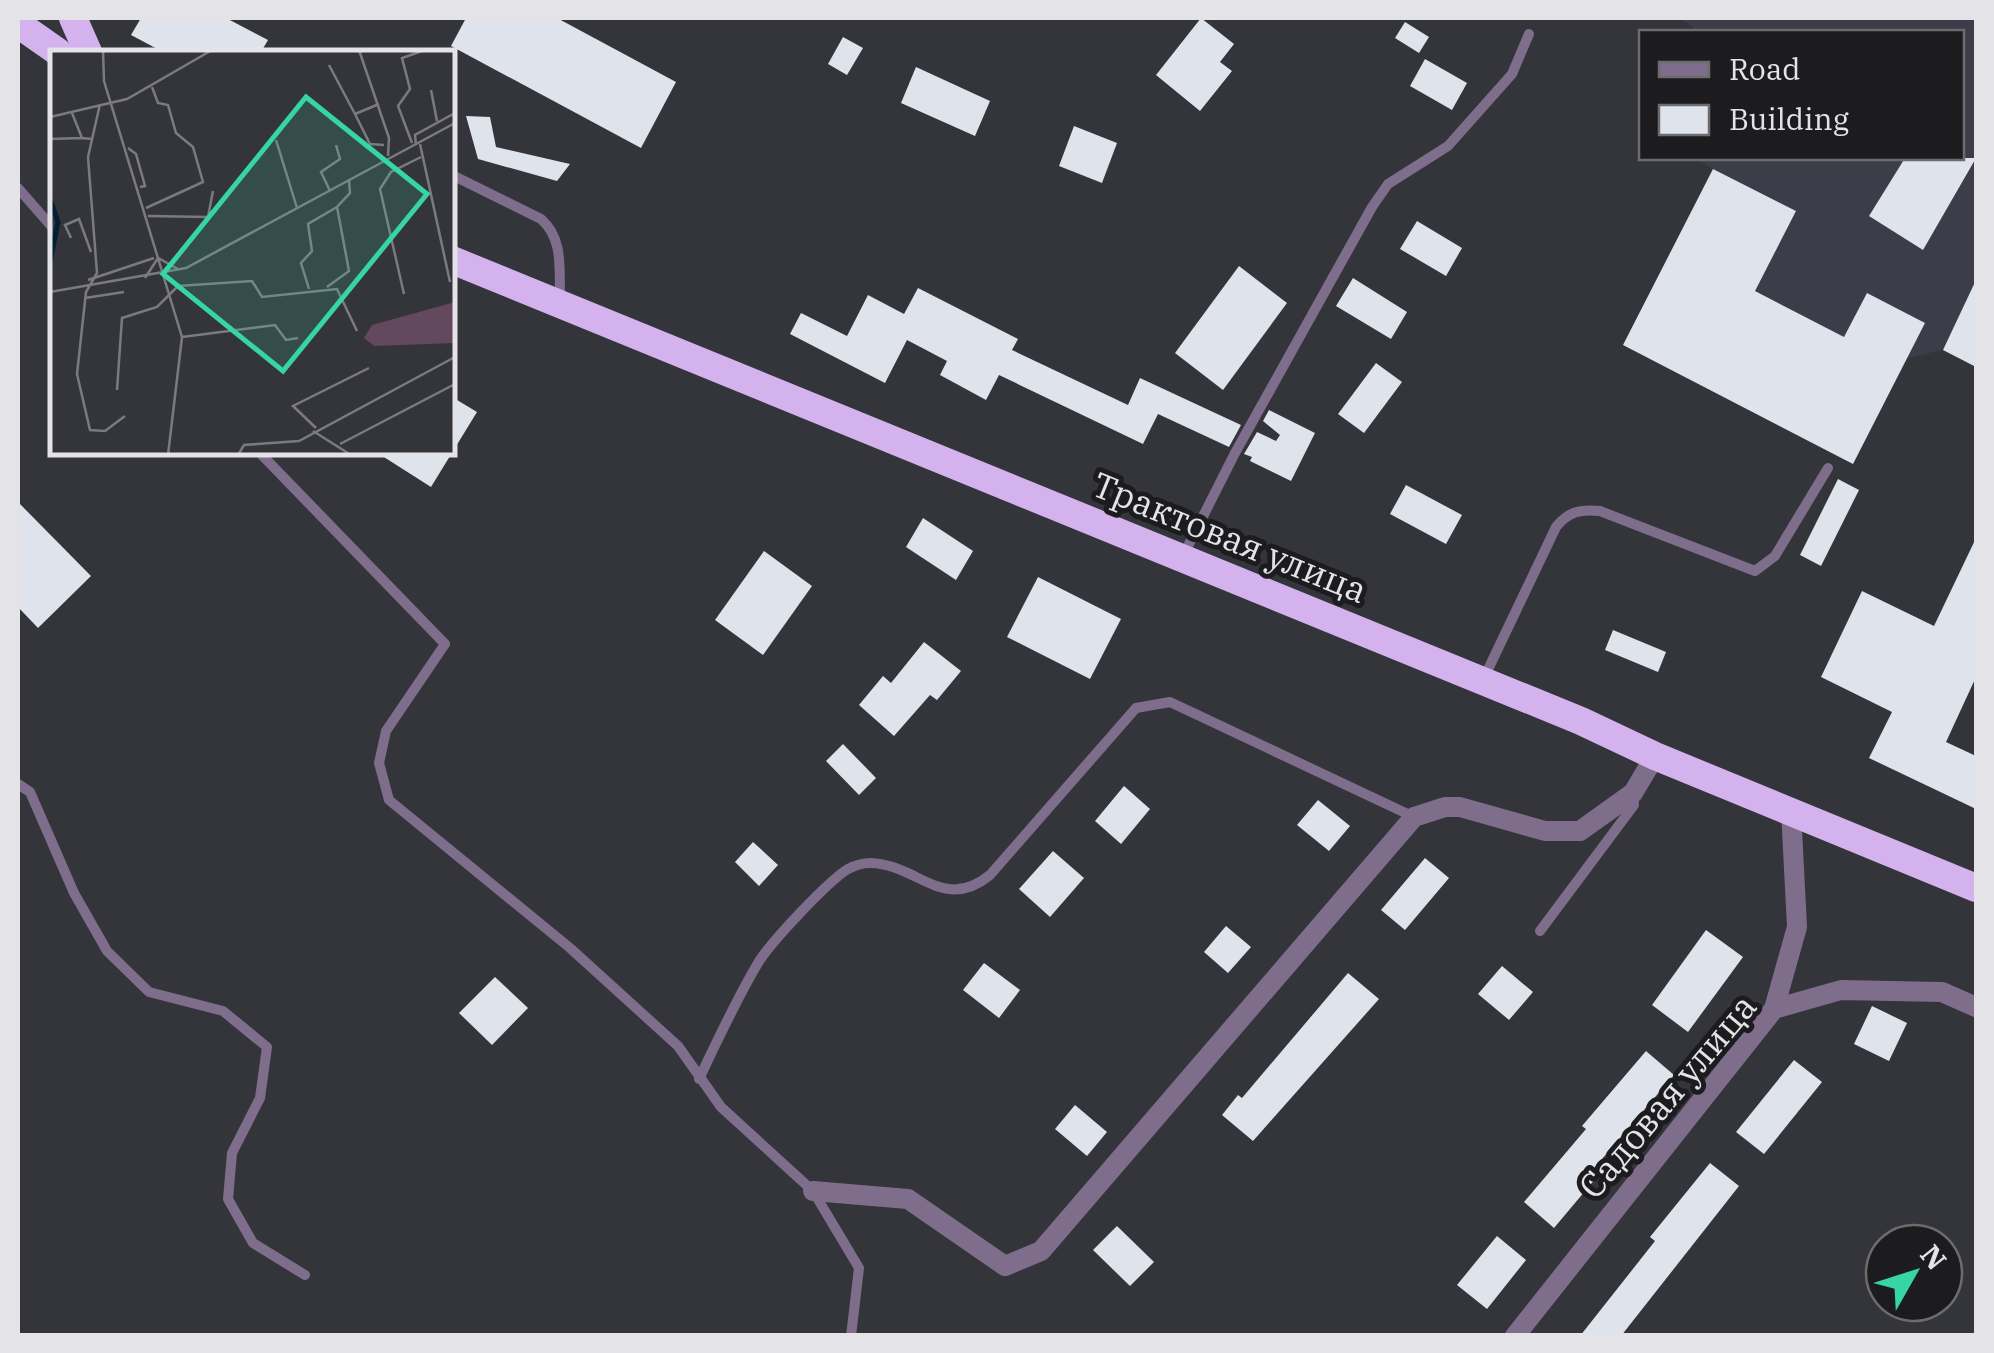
<svg xmlns="http://www.w3.org/2000/svg" width="1994" height="1353" font-family="'IBM Plex Serif',serif">
<style>
.built{fill:#3d3d4a}
.building{fill:#dfe4ec}
.lines{fill:none;stroke-linecap:round;stroke-linejoin:round}
.service{stroke:#7e6e8c;stroke-width:10}
.minor{stroke:#7e6e8c;stroke-width:20}
.trunk{stroke:#d3b2ee;stroke-width:28}
.labels{text-anchor:middle;dominant-baseline:central;stroke-width:10;stroke-linejoin:round;paint-order:stroke}
.street-label{font-size:35px;fill:#e3e3e8;stroke:#1c1c1f}
.inset-river{fill:none;stroke:#012032;stroke-width:5}
.inset-road{fill:none;stroke:#7a7a80;stroke-width:2.5}
.view{fill:#37d4a6;fill-opacity:0.15;stroke:#37d4a6;stroke-width:5}
.inset-edge{fill:none;stroke:#e3e3e8;stroke-width:5}
</style>
<rect width="100%" height="100%" fill="#34343b"/>
<!-- built -->
<polygon class="built" points="1680,18 1976,18 1976,367 1943,350 1907,358 1853,464 1623,345 1713,169 1695,158 1962,158 1962,32 1699,32"/>
<!-- building -->
<g class="building">
<polygon points="141,18 226,18 268,40 261,52 163,52 131,35"/>
<polygon points="466,18 557,18 676,82 641,148 451,46"/>
<polygon points="1201,18 1234,44 1220,62 1232,71 1200,111 1156,75"/>
<polygon points="1405,22 1429,37 1419,53 1395,38"/>
<polygon points="843,37 863,48 847,75 828,64"/>
<polygon points="1425,59 1467,83 1452,110 1410,86"/>
<polygon points="916,67 990,101 975,136 901,103"/>
<polygon points="466,116 490,117 496,147 570,164 557,181 478,159"/>
<polygon points="1074,126 1117,143 1102,183 1059,166"/>
<polygon points="1905,158 1976,158 1923,250 1869,216"/>
<polygon points="1713,169 1796,211 1755,291 1844,337 1867,293 1925,323 1853,464 1623,345"/>
<polygon points="1417,221 1462,248 1446,276 1400,249"/>
<polygon points="1239,266 1287,303 1223,390 1175,353"/>
<polygon points="1353,278 1407,312 1391,339 1336,306"/>
<polygon points="1976,280 1976,367 1943,350"/>
<polygon points="918,288 1018,339 1012,350 1128,405 1140,378 1241,425 1229,447 1158,414 1143,444 999,375 986,400 940,375 947,361 907,340 885,383 790,334 801,313 847,336 868,295 904,314"/>
<polygon points="1376,363 1402,382 1364,433 1338,414"/>
<polygon points="452,397 477,412 431,487 376,452 452,452"/>
<polygon points="1269,410 1315,433 1291,481 1250,461 1252,457 1244,454 1257,432 1276,441 1280,435 1263,421"/>
<polygon points="1838,479 1859,490 1821,566 1800,555"/>
<polygon points="1406,485 1462,515 1446,544 1390,514"/>
<polygon points="18,502 91,576 38,628 18,607"/>
<polygon points="923,518 973,551 956,580 906,547"/>
<polygon points="1976,538 1976,677 1946,742 1976,756 1976,809 1869,758 1892,712 1821,677 1862,591 1934,626"/>
<polygon points="764,551 812,586 763,655 715,620"/>
<polygon points="1038,577 1121,619 1090,679 1007,637"/>
<polygon points="1613,630 1666,652 1658,672 1605,650"/>
<polygon points="924,642 961,671 937,700 930,695 894,736 859,705 883,676 891,683"/>
<polygon points="843,744 876,778 859,795 826,761"/>
<polygon points="1124,786 1150,809 1121,844 1095,821"/>
<polygon points="1318,800 1350,826 1329,851 1297,825"/>
<polygon points="753,842 778,865 759,886 735,862"/>
<polygon points="1053,851 1084,878 1050,917 1019,889"/>
<polygon points="1425,858 1449,878 1405,930 1381,910"/>
<polygon points="1226,926 1251,947 1228,973 1204,952"/>
<polygon points="1706,930 1743,957 1688,1032 1652,1005"/>
<polygon points="984,963 1020,990 999,1018 963,990"/>
<polygon points="1502,966 1533,992 1509,1020 1478,994"/>
<polygon points="1348,973 1379,999 1253,1141 1222,1115 1238,1095 1242,1098"/>
<polygon points="495,977 528,1008 492,1045 459,1013"/>
<polygon points="1872,1006 1907,1023 1889,1061 1854,1044"/>
<polygon points="1646,1051 1674,1075 1590,1173 1596,1178 1554,1228 1524,1202 1586,1129 1582,1126"/>
<polygon points="1794,1060 1822,1082 1764,1154 1736,1132"/>
<polygon points="1075,1105 1107,1132 1087,1156 1055,1129"/>
<polygon points="1710,1163 1739,1186 1621,1336 1580,1336 1655,1241 1650,1237"/>
<polygon points="1117,1226 1154,1262 1130,1286 1093,1250"/>
<polygon points="1497,1236 1526,1260 1487,1309 1457,1285"/>
</g>
<g class="lines">
<!-- service -->
<g class="service">
<path d="M452 175 541 219C564 239 559 270 560 298"/>
<polyline points="18,188 52,227"/>
<polyline points="259,452 445,644 386,731 379,763 389,800 570,948 678,1046 721,1107 813,1191 859,1268 851,1336"/>
<polyline points="1184,554 1235,453 1372,207 1388,184 1448,146 1512,74 1529,34"/>
<path d="M1483 680 1556 527C1569 511 1581 509 1600 511L1755 571 1775 556 1828 468"/>
<polyline points="18,784 30,792 74,893 107,951 149,992 223,1011 267,1047 260,1098 232,1153 228,1199 253,1243 305,1275"/>
<polyline points="1540,931 1634,805 1633,794"/>
<path d="M699 1079C718 1039 736 1000 758 963 770 943 828 881 848 869 854 866 863 863 870 863 918 864 943 913 990 875L1136 708 1170 702 1414 817"/>
</g>
<!-- minor -->
<g class="minor">
<polyline points="1774,1009 1797,927 1791,810"/>
<polyline points="813,1191 908,1199 1005,1266 1041,1251 1414,817 1445,807 1460,807 1545,831 1580,831 1633,793 1655,756"/>
<polyline points="1515,1336 1774,1009 1841,990 1942,992 1976,1007"/>
</g>
<!-- trunk -->
<g class="trunk">
<polyline points="73,18 88,52"/>
<polyline points="18,24 58,52"/>
<polyline points="452,260 1581,721 1655,756 1976,888"/>
</g>
</g>
<g class="labels">
<!-- street labels -->
<g class="street-label">
<text transform="translate(1230 537) rotate(22)">Трактовая улица</text>
<text transform="translate(1667 1096) rotate(-50)">Садовая улица</text>
</g>
</g>
<!-- overview -->
<g transform="translate(50 50)">
<rect width="405" height="405" fill="#34343b"/>
<path d="M405 252V293L324 296 314 288 322 275Z" fill="#63485e"/>
<path class="inset-river" d="M0 149 8 172 0 212"/>
<path class="inset-road" d="M53 0 54 31 132 287 118 405M309 0 339 88 338 106M279 15 305 64M381 40 387 71M50 54 38 107 47 223 36 242 27 324 40 380 55 381 75 366M329 54 305 64 320 94 334 95M22 63 32 88 42 89M0 67 77 49 162 0M0 89 32 88M226 90 247 158M362 93 348 56 360 39 352 8 375 0M370 94 400 232M366 95 365 85 405 63M78 98 86 104 95 136 90 137M280 141 271 122 290 109 286 95M96 158 153 132 143 97 126 83 118 55 108 53 102 37M98 166 158 167 163 141M21 188 15 175 29 169 41 202M95 228 108 208 128 219M38 230 104 208M277 237 299 221 287 157 300 143 299 131M259 239 251 213 262 201 258 174 287 157M0 242 136 218 405 73M354 244 330 139 341 122 371 107M35 248 74 242M132 287 225 275 236 290 248 288M67 340 72 268 107 257 128 236 202 231 212 247 287 239 307 281M266 378 243 356 319 318M263 381 301 405M290 394 405 334M188 405 194 395 249 391 405 307"/>
<path class="view" d="M256 47 377 144 233 321 113 224Z"/>
<rect width="405" height="405" class="inset-edge"/>
</g>
<!-- border -->
<rect width="1994" height="1353" fill="none" stroke="#e3e3e8" stroke-width="40"/>
<!-- legend -->
<rect x="1639" y="30" width="325" height="130" fill="#1c1c1f" stroke="#6c6c6f" stroke-width="2.5"/>
<rect x="1659" y="62" width="50" height="15" fill="#7e6e8c" stroke="#6c6c6f" stroke-width="2.5"/>
<text x="1729" y="80" font-size="30" fill="#e3e3e8">Road</text>
<rect x="1659" y="105" width="50" height="30" fill="#dfe4ec" stroke="#6c6c6f" stroke-width="2.5"/>
<text x="1729" y="130" font-size="30" fill="#e3e3e8">Building</text>
<!-- north arrow -->
<g transform="translate(1914 1273) rotate(51)"><circle r="48" fill="#1c1c1f" stroke="#6c6c6f" stroke-width="2.5"/>
<path d="M0-8L18 38L0 25L-18 38Z" fill="#37d4a6"/>
<text y="-15" font-size="28" font-weight="bold" text-anchor="middle" fill="#e3e3e8">N</text>
</g>
</svg>
